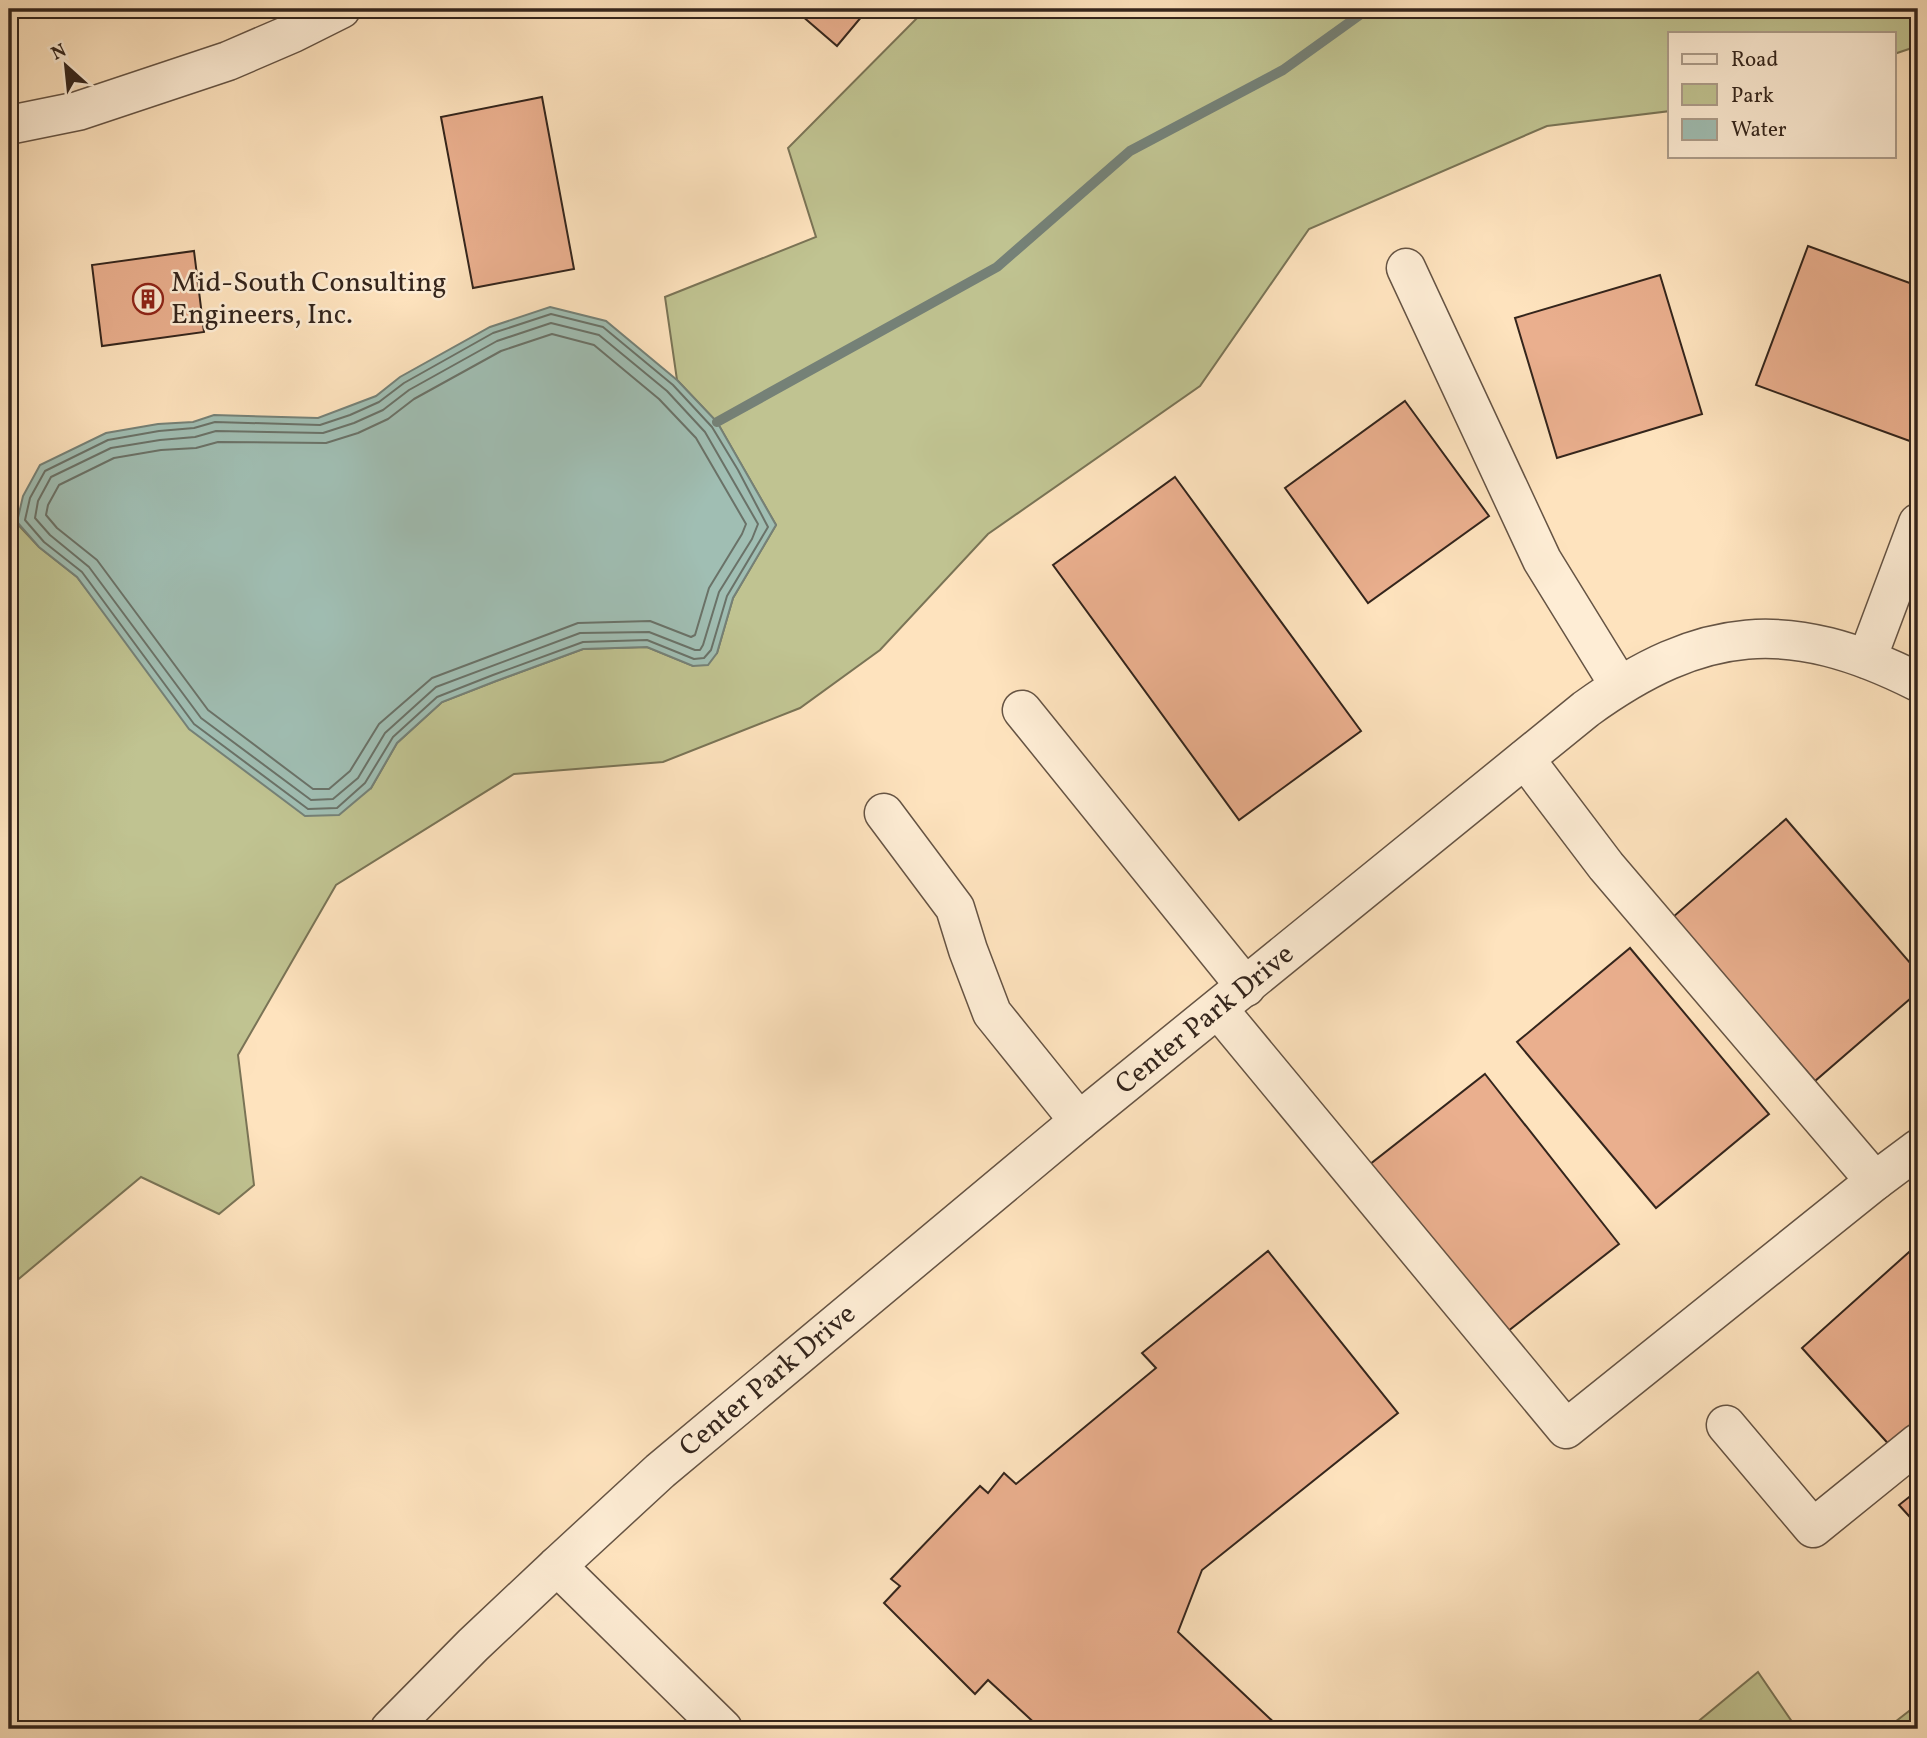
<svg xmlns="http://www.w3.org/2000/svg" width="1927" height="1738" font-family="Vollkorn,serif">
<style>
.green{fill:#c0c391;stroke:#7a7456;stroke-width:2}
.water{fill:#a0beb3;stroke:#758177;stroke-width:2}
.lines{fill:none;stroke-linecap:round;stroke-linejoin:round}
.shore{stroke:#6a7268;stroke-width:2}
.stream{stroke:#758177;stroke-width:10}
.building{fill:#eaaf8e;stroke:#34251c;stroke-width:2}
.minor-casing{stroke:#665444;stroke-width:41}
.minor{stroke:#feedd5;stroke-width:38}
.labels{text-anchor:middle;dominant-baseline:central;stroke-width:5;stroke-linejoin:round;paint-order:stroke}
.poi-label{font-size:28px;fill:#34251c;stroke:#feedd5;text-anchor:start}
.street-label{font-size:28px;fill:#34251c;stroke:#feedd5}
</style>
<rect width="100%" height="100%" fill="#fee3be"/>
<filter id="stains"><feTurbulence type="fractalNoise" baseFrequency=".00286" numOctaves="4"/><feColorMatrix values="0 0 0 0 .2 0 0 0 0 .09 0 0 0 0 .02 0 0 0 .5 -.17"/></filter>
<radialGradient id="worn" r=".72"><stop offset=".6" stop-color="#630" stop-opacity="0"/><stop offset="1" stop-color="#630" stop-opacity=".3"/></radialGradient>
<!-- green -->
<g class="green">
<polygon points="926,9 1918,9 1918,46 1894,54 1894,33 1670,33 1670,111 1547,126 1309,229 1200,386 988,534 880,650 800,708 663,762 514,774 336,885 238,1055 254,1185 219,1214 141,1177 9,1287 9,515 39,547 77,577 119,632 371,788 397,743 442,702 496,681 583,649 647,647 693,666 717,653 733,598 776,525 717,422 677,380 665,297 816,237 788,148"/>
<polygon points="1758,1672 1797,1729 1689,1729"/>
<polygon points="1918,1704 1918,1729 1886,1729"/>
</g>
<!-- water -->
<polygon class="water" points="550,307 606,321 677,380 717,422 776,525 733,598 717,653 708,665 693,666 647,647 583,649 496,681 442,702 397,743 371,788 339,815 305,816 189,729 77,577 39,547 17,522 23,496 40,465 106,433 158,424 193,422 214,415 318,418 376,396 400,377 490,327"/>
<g class="lines">
<!-- shore -->
<g class="shore">
<polygon points="551,314 603,327 673,385 712,427 738,470 768,527 727,596 711,650 704,658 694,659 647,640 583,642 493,675 437,697 393,737 365,783 337,808 308,809 194,724 82,572 44,542 25,520 30,498 45,471 108,440 159,431 194,428 215,422 320,425 350,415 379,402 404,383 493,333"/>
<polygon points="551,323 599,335 667,391 705,432 758,524 752,539 719,592 703,645 700,650 695,650 649,632 580,633 436,687 385,733 358,778 333,799 311,800 201,718 89,567 50,535 35,518 38,501 51,477 111,448 160,440 195,437 216,431 323,433 354,423 383,410 409,390 497,341"/>
<polygon points="552,334 594,345 659,399 696,438 746,524 742,534 709,588 695,635 691,637 650,621 578,623 432,678 379,724 350,771 329,789 313,789 208,710 97,560 57,528 46,515 48,505 59,485 114,458 161,450 196,448 218,442 326,443 358,433 388,419 414,399 501,351"/>
</g>
<!-- stream -->
<polyline class="stream" points="717,422 997,267 1130,151 1283,70 1368,9"/>
</g>
<!-- building -->
<g class="building">
<polygon points="794,9 868,9 837,46"/>
<polygon points="542,97 574,269 473,288 441,117"/>
<polygon points="1808,246 1918,286 1918,444 1756,385"/>
<polygon points="194,251 204,332 102,346 92,265"/>
<polygon points="1660,275 1702,414 1557,458 1515,318"/>
<polygon points="1405,401 1489,516 1368,603 1285,488"/>
<polygon points="1175,477 1361,731 1239,820 1053,565"/>
<polygon points="1786,819 1918,972 1918,992 1815,1081 1673,917"/>
<polygon points="1630,948 1769,1114 1656,1208 1517,1042"/>
<polygon points="1485,1074 1619,1244 1503,1335 1369,1165"/>
<polygon points="1918,1244 1918,1425 1893,1449 1802,1348"/>
<polygon points="1268,1251 1398,1413 1202,1570 1178,1632 1281,1729 1041,1729 988,1680 975,1694 884,1603 900,1586 891,1579 980,1486 988,1493 1004,1473 1016,1484 1156,1368 1142,1353"/>
<polygon points="1918,1490 1918,1526 1899,1505"/>
</g>
<g class="lines">
<!-- minor casing -->
<g class="minor-casing">
<g id="minor">
<polyline points="9,125 78,111 228,61 293,33 341,9"/>
<polyline points="1406,268 1542,560 1619,685"/>
<polyline points="1867,659 1918,523"/>
<polyline points="1022,710 1246,987"/>
<polyline points="1525,759 1606,866 1875,1181"/>
<polyline points="884,813 955,908 968,950 992,1013 1079,1121"/>
<polyline points="1218,1009 1566,1429 1875,1181 1918,1149"/>
<polyline points="1726,1425 1813,1528 1918,1443"/>
<polyline points="390,1729 473,1645 557,1566"/>
<path d="M723 1729 557 1566 660 1471 1079 1121 1586 709C1702 625 1789 617 1918 682"/>
</g>
</g>
<!-- minor -->
<use href="#minor" class="minor"/>
</g>
<!-- icons -->
<defs>
<g id="building-ring" transform="scale(1.575)"><circle r="9.5" fill="#feedd5" stroke="#8f2418" stroke-width="1.5"/><path d="M-4-6H4V6H1V3H-1V6H-4ZM-2.5-4.3h1.7v1.8h-1.7ZM.8-4.3h1.7v1.8H.8ZM-2.5-1h1.7V.8h-1.7ZM.8-1h1.7V.8H.8Z" fill="#8f2418"/></g>
</defs>
<g fill-rule="evenodd">
<use href="#building-ring" x="148" y="299"/>
</g>
<g class="labels">
<!-- poi labels -->
<g class="poi-label">
<text x="171" y="283">Mid-South Consulting<tspan x="171" dy="32">Engineers, Inc.</tspan></text>
</g>
<!-- street labels -->
<g class="street-label">
<text transform="translate(1205 1020) rotate(-39)">Center Park Drive</text>
<text transform="translate(768 1381) rotate(-40)">Center Park Drive</text>
</g>
</g>
<!-- margin -->
<rect width="1927" height="1738" fill="none" stroke="#fee3be" stroke-width="35"/>
<rect x="10" y="10" width="1906" height="1717" fill="none" stroke="#34251c" stroke-width="3.5"/>
<rect x="18" y="18" width="1892" height="1703" fill="none" stroke="#34251c" stroke-width="2"/>
<!-- legend -->
<rect x="1668" y="32" width="228" height="126" fill="#feedd5" stroke="#ad9d8b" stroke-width="2"/>
<rect x="1682" y="54" width="35" height="10" fill="#feedd5" stroke="#ad9d8b" stroke-width="2"/>
<text x="1731" y="66" font-size="21" fill="#34251c">Road</text>
<rect x="1682" y="84" width="35" height="21" fill="#c0c391" stroke="#ad9d8b" stroke-width="2"/>
<text x="1731" y="102" font-size="21" fill="#34251c">Park</text>
<rect x="1682" y="119" width="35" height="21" fill="#a0beb3" stroke="#ad9d8b" stroke-width="2"/>
<text x="1731" y="136" font-size="21" fill="#34251c">Water</text>
<!-- north arrow -->
<g transform="translate(66 66) rotate(333)" stroke="#feedd5" stroke-width="5" paint-order="stroke">
<path d="M0-5L12 26L0 18L-12 26Z" fill="#34251c"/>
<text y="-10" font-size="19" font-weight="bold" text-anchor="middle" fill="#34251c">N</text>
</g>
<rect width="100%" height="100%" filter="url(#stains)"/>
<rect width="100%" height="100%" fill="url(#worn)"/>
</svg>
